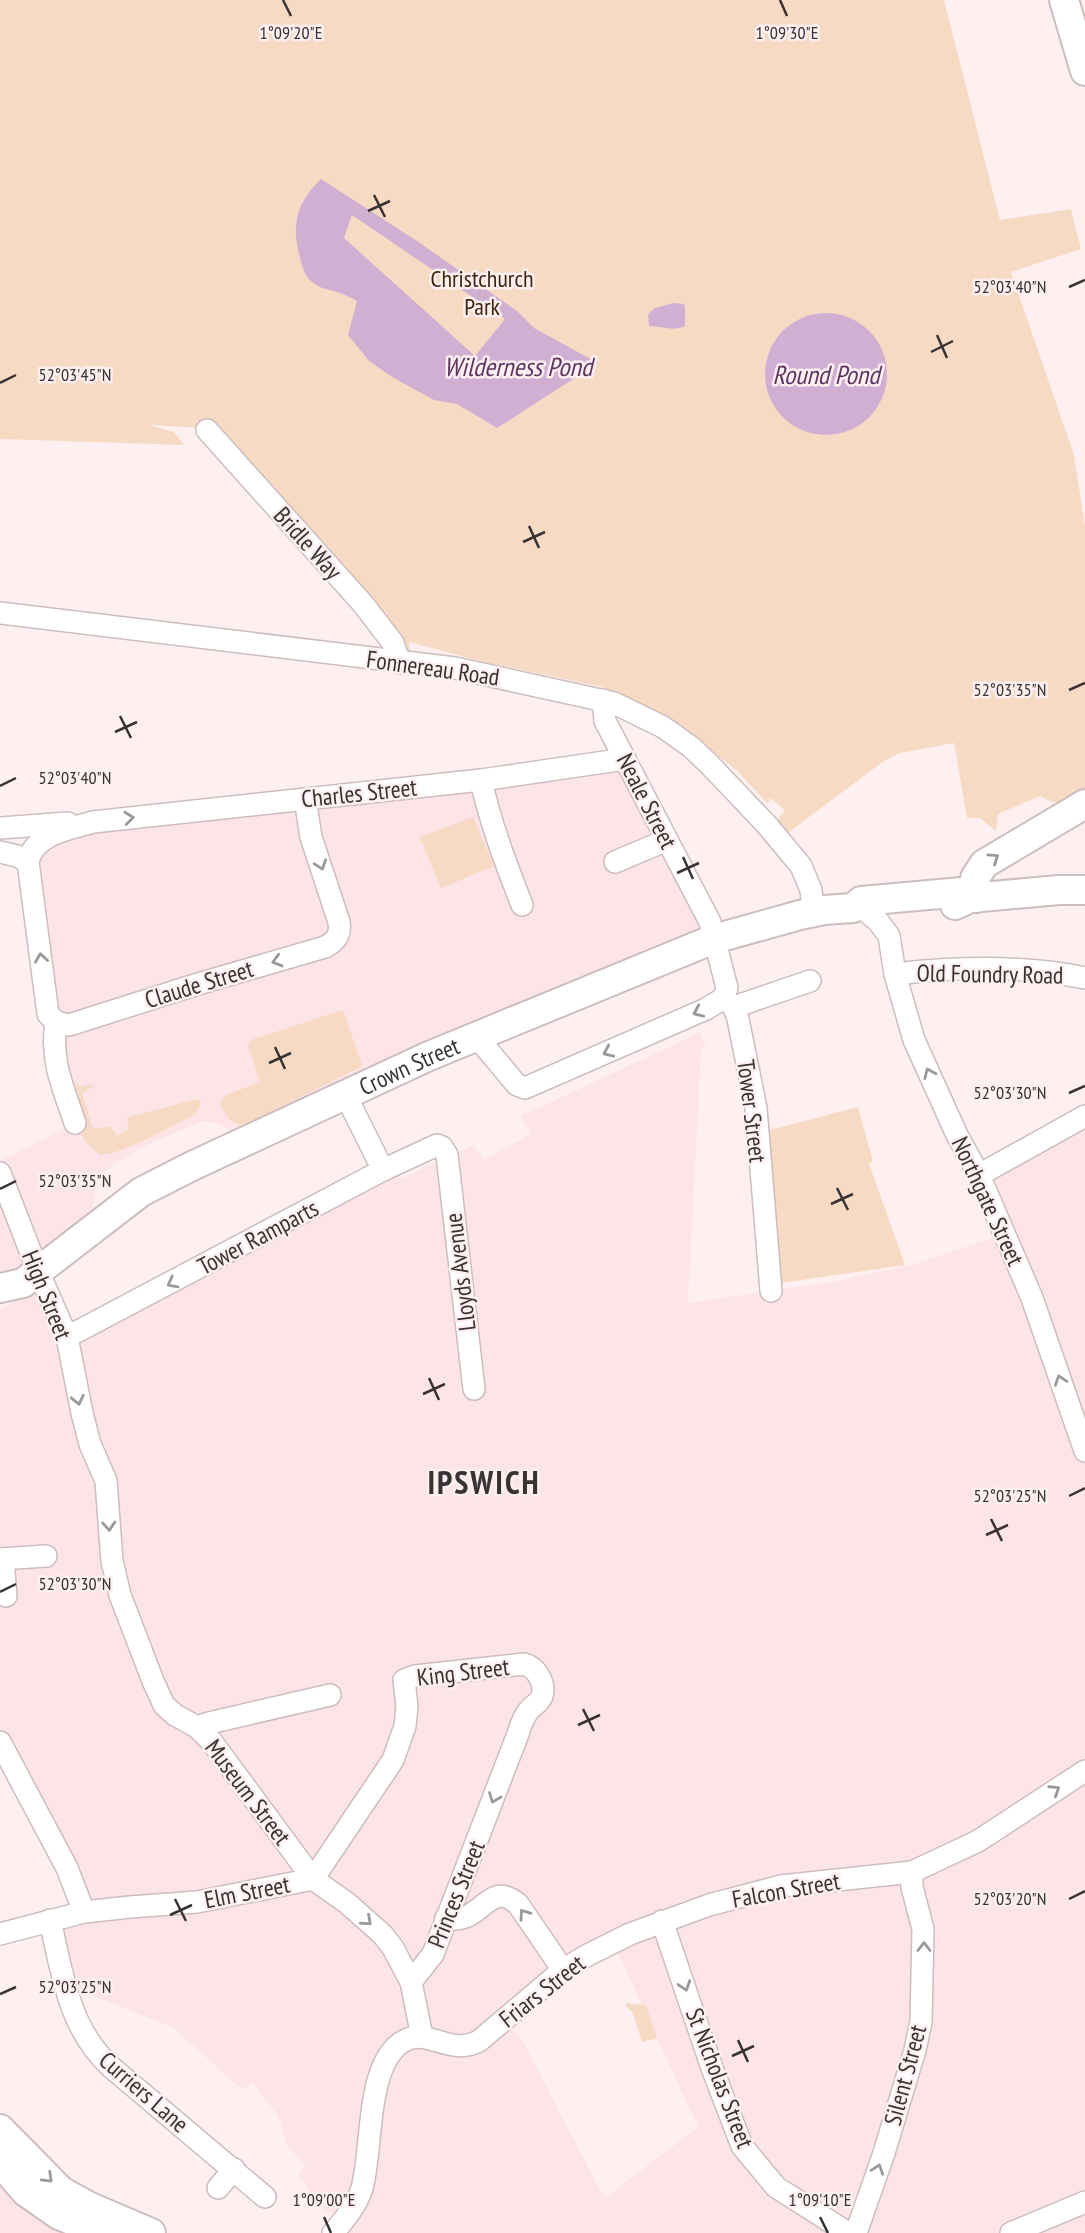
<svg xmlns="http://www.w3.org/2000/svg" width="1085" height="2233" font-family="'PT Sans Narrow',sans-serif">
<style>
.built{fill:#fde4e6;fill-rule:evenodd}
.green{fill:#f7dac4;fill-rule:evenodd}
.water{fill:#d1afd3;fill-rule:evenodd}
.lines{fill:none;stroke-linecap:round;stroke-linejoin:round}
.minor-casing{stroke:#cdbdbe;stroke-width:24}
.major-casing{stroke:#cdbdbe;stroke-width:32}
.minor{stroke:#fff;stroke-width:21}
.major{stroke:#fff;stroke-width:28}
.oneway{stroke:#9c9899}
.ticks{fill:none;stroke:#383233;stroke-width:2.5}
.labels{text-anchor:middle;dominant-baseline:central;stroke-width:5;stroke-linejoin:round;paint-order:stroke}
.park-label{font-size:24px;fill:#3f240c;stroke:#fef0f1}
.street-label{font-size:24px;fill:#383233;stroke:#fef0f1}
.water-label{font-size:26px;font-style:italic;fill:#5f3462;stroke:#fef0f1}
.district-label{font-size:32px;font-weight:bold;letter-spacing:2px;fill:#383233;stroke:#fef0f1}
.ticks-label{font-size:18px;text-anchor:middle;fill:#383233;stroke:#fef0f1;stroke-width:5;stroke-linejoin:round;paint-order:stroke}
</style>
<rect width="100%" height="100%" fill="#fef0f1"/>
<!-- built -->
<g class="built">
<path d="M625 759 716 929 231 1137 226 1128 216 1123 202 1121 147 1145 117 1162 99 1176 92 1207 102 1221 38 1271 67 1337 383 1170 403 1178 473 1145 484 1159 530 1135 521 1116 699 1033 706 1047 701 1050 688 1303 837 1281 911 1265 1004 1234 979 1175 1085 1116V2233H334L336 2215 327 2212 298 2175 306 2166 288 2147 278 2116 252 2082 242 2090 174 2028 64 1984 50 1920 83 1912 0 1742V1311L15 1301 23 1283 0 1288V1161L75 1123 28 862 45 839ZM613 1942 698 2127 606 2197 598 2187 522 2039 503 2022Z"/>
<polygon points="0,2162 102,2233 0,2233"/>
</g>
<!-- green -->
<g class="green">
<path d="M0 0H944L1000 220 1071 209 1081 249 1011 272 1074 455 1085 526V789C1067 800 1060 808 1040 796L998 814 996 831 980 818H967L954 743 900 753 884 761 785 835 774 824 785 810 770 798 768 804 737 771 693 735 602 687 484 662 409 642 410 651H408L220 429 149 425 174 432 184 445 0 439ZM818 313C829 313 835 315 845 320 871 330 880 338 886 366L784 418C771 404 765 390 765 370L808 316Z"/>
<polygon points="473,817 494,866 441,888 420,837"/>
<path d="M343 1010 362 1065 359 1068 244 1125C230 1124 225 1115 220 1103L226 1095 260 1082 248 1045 251 1040Z"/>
<path d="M77 1084 80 1087 92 1084 93 1087 82 1093 93 1129 110 1126 117 1136 129 1129 127 1118 196 1099 201 1102 196 1114C170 1126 127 1153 100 1155L86 1142 81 1134C87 1116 69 1101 77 1084Z"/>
<polygon points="858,1107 873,1162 869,1164 905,1265 774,1284 762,1132"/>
<polygon points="626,2003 646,2005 657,2038 642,2042 633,2013 626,2006"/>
</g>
<!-- water -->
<g class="water">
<path d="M321 179 417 241 517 311 534 328 598 363 497 428 457 404 434 400 392 377 369 361 348 335 357 301C351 298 344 294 337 292 328 289 320 289 312 282 305 277 302 266 300 258 291 225 296 203 321 179ZM352 215 505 319 475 356 344 238Z"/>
<path d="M673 303 684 304 685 307V326C674 332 661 326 649 326L648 314 655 308Z"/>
<circle cx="826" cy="374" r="61"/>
</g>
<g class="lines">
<!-- minor casing -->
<g class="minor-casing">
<g id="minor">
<polyline points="207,430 363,604 393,643 400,663"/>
<polyline points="0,613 455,668 614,703 663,727 691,747 709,764 766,824 801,866 811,890 813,912"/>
<polyline points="603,700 605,721 710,922 727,988 724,998"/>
<path d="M481 780C490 822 506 864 522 905"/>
<polyline points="0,828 68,823"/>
<path d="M0 852 17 856 28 862 48 1014 56 1022 69 1025 198 984 325 947C336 941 341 935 339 922L311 837 305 799"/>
<path d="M28 862C33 834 70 829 93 822L481 780 625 759"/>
<polyline points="615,862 667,840"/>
<polyline points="868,913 878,921 889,936 895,974 914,1040 957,1135 979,1175 1032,1298 1085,1451"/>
<path d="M895 974C957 967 1023 965 1085 978"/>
<polyline points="724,998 734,1007 738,1019 756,1108 771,1291"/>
<polyline points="734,1007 810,981"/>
<path d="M56 1022C50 1061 63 1087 75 1123"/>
<polyline points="476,1036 517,1085 525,1088 706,1009 724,998"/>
<polyline points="345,1094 383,1170"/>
<polyline points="0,1173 38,1271 67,1337 82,1413 90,1444 106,1481 112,1561 120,1595 153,1681 164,1705 175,1715 197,1727 212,1742 313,1879 347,1903 383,1935 393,1948 411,1982 422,2037"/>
<polyline points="979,1175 1085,1116"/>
<polyline points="67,1337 383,1170 437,1145 442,1147 447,1155 474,1389"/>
<polyline points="0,1559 46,1556"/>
<polyline points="3,1559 6,1596"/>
<polyline points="197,1727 209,1723 330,1695"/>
<polyline points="0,1742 67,1868 84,1912"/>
<path d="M446 1918C483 1926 487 1878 518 1904L563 1970"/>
<path d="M50 1920C62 1973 69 2029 111 2067L265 2197"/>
<polyline points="662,1921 712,2068 742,2146 776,2187 848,2233"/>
<path d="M0 1934 84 1912 130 1907 197 1902 313 1879 393 1760 405 1726 407 1706 404 1680 415 1676 524 1664C536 1667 546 1683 542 1696 540 1703 531 1706 527 1713 523 1719 520 1727 518 1734L433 1954 411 1982"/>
<polyline points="218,2188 234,2169"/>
<path d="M333 2233C344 2220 357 2205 362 2188 373 2150 365 2066 402 2042 427 2026 449 2057 479 2041L563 1970 586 1956 630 1934 709 1905 781 1886 912 1872 978 1841 1085 1771"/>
<polyline points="856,2233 884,2153 915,2050 921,2022 923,1929 912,1887 912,1872"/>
<polyline points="1011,2233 1085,2202"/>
</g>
</g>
<!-- major casing -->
<g class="major-casing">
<g id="major">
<polyline points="1064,0 1085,71"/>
<polyline points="976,898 975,878 984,864 1085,804"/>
<polyline points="955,905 970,898 1059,890 1085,890"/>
<path id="s1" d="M0 1288 23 1283 141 1192 192 1166 429 1056 714 939 800 915 824 910 853 908 861 901 962 892 970 898"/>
<polyline points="0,2129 61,2191 90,2207 151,2233"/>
<polyline points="0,2162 26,2192 59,2215 102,2233"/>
</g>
</g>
<!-- minor -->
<use href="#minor" class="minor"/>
<!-- major -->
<use href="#major" class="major"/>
</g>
<!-- one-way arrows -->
<defs><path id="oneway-chevron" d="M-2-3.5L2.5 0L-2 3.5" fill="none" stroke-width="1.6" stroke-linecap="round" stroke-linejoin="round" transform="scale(1.75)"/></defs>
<g class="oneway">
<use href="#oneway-chevron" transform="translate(129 818) rotate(-6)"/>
<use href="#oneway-chevron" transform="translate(994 858) rotate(-34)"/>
<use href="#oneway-chevron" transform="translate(321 865) rotate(71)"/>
<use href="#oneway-chevron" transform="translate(41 958) rotate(-98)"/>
<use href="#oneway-chevron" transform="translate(277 961) rotate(164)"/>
<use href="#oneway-chevron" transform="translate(698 1012) rotate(156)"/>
<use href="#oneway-chevron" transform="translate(608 1052) rotate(156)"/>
<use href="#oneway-chevron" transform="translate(929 1073) rotate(-114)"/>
<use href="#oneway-chevron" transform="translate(172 1283) rotate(152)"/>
<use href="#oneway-chevron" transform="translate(1060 1380) rotate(-109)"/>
<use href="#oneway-chevron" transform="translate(78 1400) rotate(78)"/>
<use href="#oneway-chevron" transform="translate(109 1526) rotate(86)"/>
<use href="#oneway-chevron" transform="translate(1055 1790) rotate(-33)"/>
<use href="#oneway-chevron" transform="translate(494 1798) rotate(111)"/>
<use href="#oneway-chevron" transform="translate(524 1914) rotate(-125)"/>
<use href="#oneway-chevron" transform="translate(367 1921) rotate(42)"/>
<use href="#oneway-chevron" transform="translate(924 1947) rotate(-90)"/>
<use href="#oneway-chevron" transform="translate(685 1986) rotate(72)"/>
<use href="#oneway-chevron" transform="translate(878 2169) rotate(-71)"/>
<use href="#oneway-chevron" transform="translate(48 2178) rotate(44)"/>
</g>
<!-- ticks -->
<path class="ticks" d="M283 0 291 16M780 0 787 16M374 195 385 217M368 211 390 201M1069 287 1085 280M937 335 947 358M931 352 953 341M0 383 16 375M529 526 539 548M523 542 545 532M1069 690 1085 683M120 716 131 738M115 732 137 722M0 786 16 778M683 857 693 879M677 873 699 863M275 1047 285 1069M269 1063 291 1053M1069 1093 1085 1086M837 1188 848 1210M0 1189 16 1181M831 1204 853 1194M429 1378 439 1400M423 1394 445 1384M1069 1496 1085 1488M991 1519 1002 1541M986 1535 1008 1525M0 1592 16 1584M583 1709 594 1731M578 1725 600 1715M175 1899 186 1921M1069 1899 1085 1891M170 1915 192 1905M0 1994 16 1987M738 2040 748 2062M732 2056 754 2046M324 2217 331 2233M820 2217 828 2233"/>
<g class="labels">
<!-- park labels -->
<g class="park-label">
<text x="482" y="278">Christchurch<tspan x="482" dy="28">Park</tspan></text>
</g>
<!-- street labels -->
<g class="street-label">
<text transform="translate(308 543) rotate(48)">Bridle Way</text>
<text transform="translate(433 668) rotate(8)">Fonnereau Road</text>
<text transform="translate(359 793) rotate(-6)">Charles Street</text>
<text transform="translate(647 801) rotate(63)">Neale Street</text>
<text transform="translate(990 974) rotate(1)">Old Foundry Road</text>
<text transform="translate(199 984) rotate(-17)">Claude Street</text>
<text stroke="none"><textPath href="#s1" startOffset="469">Crown Street</textPath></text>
<text transform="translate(752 1111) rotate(83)">Tower Street</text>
<text transform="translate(988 1201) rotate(65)">Northgate Street</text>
<text transform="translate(258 1237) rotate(-28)">Tower Ramparts</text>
<text transform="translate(460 1272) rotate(-97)">Lloyds Avenue</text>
<text transform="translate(47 1295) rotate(68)">High Street</text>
<text transform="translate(463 1672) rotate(-7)">King Street</text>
<text transform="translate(248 1792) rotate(53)">Museum Street</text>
<text transform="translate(786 1890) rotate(-10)">Falcon Street</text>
<text transform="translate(247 1892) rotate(-11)">Elm Street</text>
<text transform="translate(456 1894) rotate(-68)">Princes Street</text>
<text transform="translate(542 1991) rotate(-38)">Friars Street</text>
<text transform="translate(905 2075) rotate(-75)">Silent Street</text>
<text transform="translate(720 2078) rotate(69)">St Nicholas Street</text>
<text transform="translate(144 2092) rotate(41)">Curriers Lane</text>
</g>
<!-- water labels -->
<g class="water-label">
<text x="518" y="366">Wilderness Pond</text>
<text x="826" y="374">Round Pond</text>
</g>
<!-- district labels -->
<g class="district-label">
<text x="484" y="1482">IPSWICH</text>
</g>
</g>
<g class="ticks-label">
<text x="291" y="39">1°09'20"E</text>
<text x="787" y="39">1°09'30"E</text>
<text x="1010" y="293">52°03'40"N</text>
<text x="75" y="381">52°03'45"N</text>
<text x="1010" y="696">52°03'35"N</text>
<text x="75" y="784">52°03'40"N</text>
<text x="1010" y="1099">52°03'30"N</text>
<text x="75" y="1187">52°03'35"N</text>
<text x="1010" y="1502">52°03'25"N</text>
<text x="75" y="1590">52°03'30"N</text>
<text x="1010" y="1905">52°03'20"N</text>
<text x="75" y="1993">52°03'25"N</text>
<text x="324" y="2206">1°09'00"E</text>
<text x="820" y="2206">1°09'10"E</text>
</g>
</svg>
